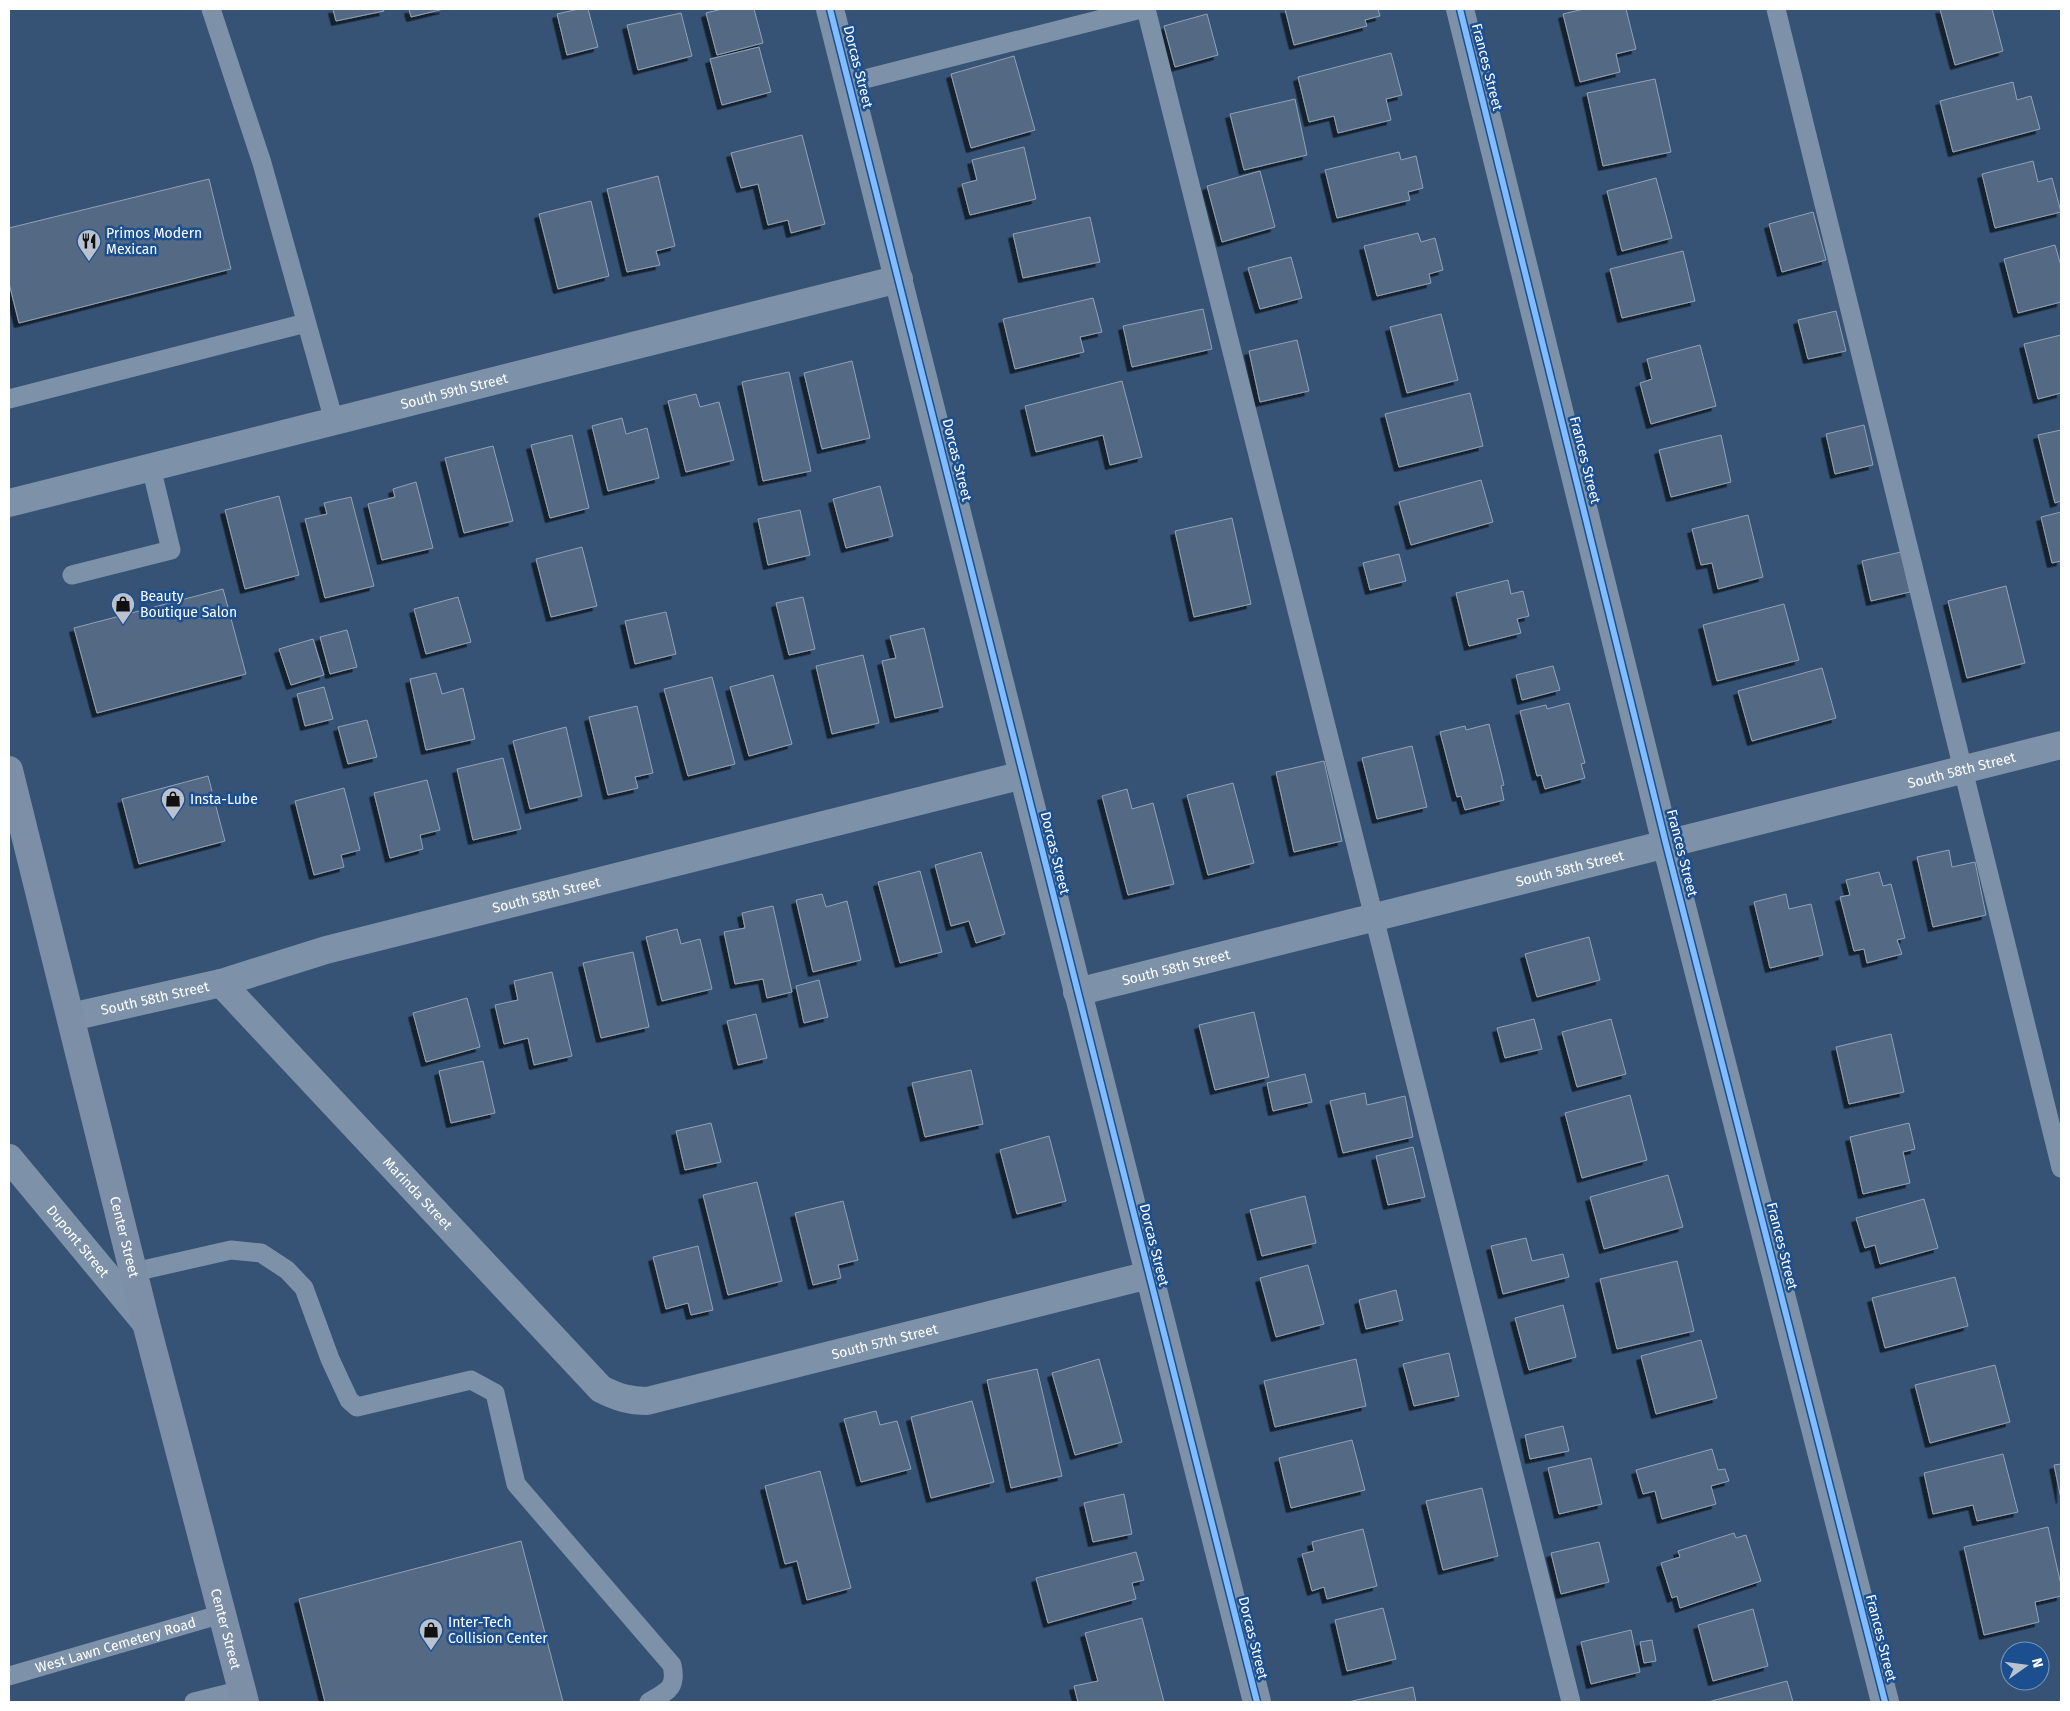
<svg xmlns="http://www.w3.org/2000/svg" width="2070" height="1711" font-family="'Fira Sans',sans-serif">
<style>
.building{fill:#526984;stroke:#92a2b6;filter:url(#shadow)}
.lines{fill:none;stroke-linecap:round;stroke-linejoin:round}
.service{stroke:#7d92a8;stroke-width:19}
.minor{stroke:#7d92a8;stroke-width:28}
.primary{stroke:#7d8ea7;stroke-width:28}
.cycleway-casing{stroke:#1b4f8f;stroke-width:9}
.cycleway{stroke:#80bcff;stroke-width:6}
.labels{text-anchor:middle;dominant-baseline:central;stroke-width:5;stroke-linejoin:round;paint-order:stroke}
.street-label{font-size:14px;fill:#fff;stroke:#1b4f8f}
.poi-label{font-size:14px;fill:#fff;stroke:#1b4f8f;text-anchor:start}
</style>
<defs>
<filter id="shadow"><feDropShadow dx="-4.5" dy="4.5" stdDeviation="0" flood-color="#0009"/></filter>
</defs>
<rect width="100%" height="100%" fill="#365274"/>
<!-- building -->
<g class="building">
<polygon points="333,9 383,9 384,11 336,21"/>
<polygon points="409,9 444,9 411,17"/>
<polygon points="579,9 588,9 598,47 567,55 557,14"/>
<polygon points="722,9 754,9 763,43 717,55 706,13"/>
<polygon points="1285,9 1378,9 1380,16 1365,20 1367,26 1294,45"/>
<polygon points="1584,9 1626,9 1636,49 1616,54 1620,72 1580,82 1563,14"/>
<polygon points="1940,9 1992,9 2003,51 1955,65"/>
<polygon points="681,13 692,56 638,70 627,25"/>
<polygon points="1207,14 1218,55 1175,67 1164,26"/>
<polygon points="759,47 771,92 722,105 710,59"/>
<polygon points="1391,53 1402,95 1386,99 1391,120 1338,133 1334,116 1309,122 1298,77"/>
<polygon points="1014,56 1035,130 971,148 951,74"/>
<polygon points="1655,79 1671,152 1603,166 1587,93"/>
<polygon points="2013,82 2017,100 2031,96 2040,129 1953,152 1940,101"/>
<polygon points="1295,99 1307,155 1244,170 1230,114"/>
<polygon points="802,135 825,224 791,233 788,220 768,225 758,184 741,188 731,153"/>
<polygon points="1024,147 1036,199 970,215 962,184 977,180 972,160"/>
<polygon points="1399,152 1401,160 1416,156 1423,188 1408,192 1410,200 1337,218 1325,170"/>
<polygon points="2033,161 2038,182 2052,178 2061,212 1995,228 1982,174"/>
<polygon points="1260,171 1275,227 1222,242 1207,186"/>
<polygon points="658,176 675,246 656,251 660,265 627,272 607,189"/>
<polygon points="1656,178 1672,238 1622,251 1607,191"/>
<polygon points="209,179 231,269 19,323 9,283 9,228"/>
<polygon points="591,201 609,276 558,289 539,214"/>
<polygon points="1813,212 1826,260 1782,272 1769,224"/>
<polygon points="1090,217 1100,262 1023,278 1013,234"/>
<polygon points="1418,233 1421,242 1435,238 1443,270 1429,274 1431,283 1377,296 1364,246"/>
<polygon points="2055,245 2061,266 2061,302 2018,313 2004,259"/>
<polygon points="1683,251 1695,301 1622,318 1610,269"/>
<polygon points="1291,257 1302,298 1260,309 1248,268"/>
<polygon points="1093,298 1102,332 1080,337 1084,352 1015,369 1003,319"/>
<polygon points="1203,309 1212,349 1132,367 1123,326"/>
<polygon points="1836,311 1846,351 1808,359 1798,320"/>
<polygon points="1441,314 1458,380 1407,393 1390,327"/>
<polygon points="2061,335 2061,393 2038,399 2024,344"/>
<polygon points="1297,340 1309,391 1260,402 1249,351"/>
<polygon points="1700,345 1716,406 1651,424 1640,383 1652,379 1647,359"/>
<polygon points="852,361 870,438 822,449 804,373"/>
<polygon points="789,372 811,471 763,481 742,382"/>
<polygon points="1122,381 1142,457 1110,465 1103,435 1036,452 1025,406"/>
<polygon points="1470,393 1483,446 1399,467 1385,414"/>
<polygon points="696,394 700,407 719,402 734,460 686,472 668,401"/>
<polygon points="622,418 626,434 647,428 659,478 608,491 592,426"/>
<polygon points="1864,425 1873,465 1835,474 1826,434"/>
<polygon points="2061,430 2061,501 2055,503 2038,435"/>
<polygon points="572,435 589,508 550,518 531,445"/>
<polygon points="1721,435 1731,482 1671,497 1659,450"/>
<polygon points="493,446 513,521 464,533 445,458"/>
<polygon points="1481,480 1493,522 1411,545 1399,502"/>
<polygon points="416,482 433,548 382,560 368,504 395,497 393,489"/>
<polygon points="880,486 893,536 846,548 833,499"/>
<polygon points="279,496 299,575 245,589 225,510"/>
<polygon points="351,497 374,586 325,598 305,519 327,514 324,503"/>
<polygon points="800,510 810,555 768,565 758,519"/>
<polygon points="2061,512 2061,561 2052,563 2041,517"/>
<polygon points="1748,515 1763,577 1718,589 1712,563 1701,565 1692,529"/>
<polygon points="1232,518 1251,604 1194,617 1175,531"/>
<polygon points="582,547 597,606 551,617 536,559"/>
<polygon points="1901,552 1910,592 1871,601 1862,561"/>
<polygon points="1399,554 1406,581 1370,590 1363,563"/>
<polygon points="1508,580 1511,594 1523,591 1529,616 1517,619 1521,633 1469,646 1456,593"/>
<polygon points="2006,586 2025,663 1967,678 1948,601"/>
<polygon points="223,589 246,674 97,713 74,628"/>
<polygon points="458,597 471,642 426,654 414,609"/>
<polygon points="803,597 815,649 789,655 776,603"/>
<polygon points="1784,604 1799,660 1717,681 1703,625"/>
<polygon points="666,612 676,654 635,664 625,621"/>
<polygon points="924,628 943,707 895,718 882,661 896,658 890,636"/>
<polygon points="347,630 357,667 330,674 320,637"/>
<polygon points="313,639 324,675 291,685 279,649"/>
<polygon points="863,655 879,723 832,734 816,666"/>
<polygon points="1553,666 1560,690 1522,700 1516,675"/>
<polygon points="1822,668 1836,718 1752,741 1738,691"/>
<polygon points="436,673 442,694 463,688 475,739 426,750 410,679"/>
<polygon points="773,675 792,744 749,756 730,687"/>
<polygon points="712,677 735,764 688,776 664,689"/>
<polygon points="324,687 333,719 305,726 297,694"/>
<polygon points="1569,703 1585,763 1581,764 1585,778 1545,789 1541,775 1537,776 1520,711 1546,705 1547,709"/>
<polygon points="637,706 653,773 635,777 638,788 608,795 589,717"/>
<polygon points="367,720 377,757 348,764 338,727"/>
<polygon points="1489,724 1504,785 1501,786 1504,800 1465,810 1461,796 1457,797 1440,732 1465,726 1466,730"/>
<polygon points="566,727 582,796 530,809 513,741"/>
<polygon points="1412,746 1427,807 1377,819 1362,758"/>
<polygon points="503,758 521,829 473,840 457,769"/>
<polygon points="1324,761 1342,841 1294,852 1276,772"/>
<polygon points="208,776 225,841 139,864 122,799"/>
<polygon points="427,780 440,830 420,835 423,849 390,858 374,793"/>
<polygon points="1233,783 1254,863 1208,875 1187,795"/>
<polygon points="344,788 360,850 341,855 344,867 314,875 295,801"/>
<polygon points="1127,789 1132,809 1153,803 1174,884 1128,895 1102,796"/>
<polygon points="1949,850 1952,867 1975,862 1986,915 1933,927 1917,857"/>
<polygon points="981,852 1005,934 976,943 969,921 951,926 935,865"/>
<polygon points="920,871 942,952 900,963 878,882"/>
<polygon points="1879,872 1883,886 1891,884 1905,938 1897,940 1902,954 1867,963 1864,949 1854,951 1840,897 1850,895 1846,880"/>
<polygon points="822,894 826,907 847,901 861,960 813,972 796,900"/>
<polygon points="1786,894 1789,909 1811,904 1823,955 1770,968 1754,902"/>
<polygon points="773,906 792,992 767,998 763,979 735,984 724,932 745,928 742,913"/>
<polygon points="677,929 681,944 700,939 712,989 662,1001 646,937"/>
<polygon points="1589,937 1600,980 1537,997 1525,954"/>
<polygon points="633,952 649,1027 601,1038 583,963"/>
<polygon points="552,972 572,1056 534,1065 528,1038 504,1044 495,1005 518,1000 514,981"/>
<polygon points="819,980 828,1017 804,1023 796,986"/>
<polygon points="467,998 480,1047 426,1062 413,1013"/>
<polygon points="1254,1012 1269,1077 1215,1090 1199,1025"/>
<polygon points="756,1014 767,1058 738,1065 727,1021"/>
<polygon points="1534,1019 1542,1049 1505,1058 1497,1028"/>
<polygon points="1611,1019 1626,1074 1577,1087 1562,1032"/>
<polygon points="1891,1034 1904,1092 1849,1104 1836,1047"/>
<polygon points="483,1061 495,1113 451,1123 439,1071"/>
<polygon points="971,1070 983,1124 925,1137 912,1083"/>
<polygon points="1305,1074 1312,1102 1273,1111 1267,1083"/>
<polygon points="1365,1093 1367,1105 1405,1096 1413,1137 1343,1153 1330,1101"/>
<polygon points="1630,1095 1647,1160 1582,1178 1565,1113"/>
<polygon points="711,1123 721,1162 685,1170 676,1131"/>
<polygon points="1909,1123 1915,1149 1903,1152 1910,1183 1863,1194 1850,1137"/>
<polygon points="1049,1136 1066,1201 1017,1214 1000,1150"/>
<polygon points="1413,1147 1425,1197 1388,1205 1376,1156"/>
<polygon points="1668,1175 1683,1227 1604,1249 1590,1197"/>
<polygon points="757,1182 782,1281 728,1295 703,1195"/>
<polygon points="1305,1196 1316,1243 1262,1256 1250,1210"/>
<polygon points="1924,1199 1938,1248 1880,1264 1875,1245 1865,1248 1856,1218"/>
<polygon points="843,1201 858,1260 838,1265 841,1278 813,1285 795,1213"/>
<polygon points="1526,1238 1532,1261 1563,1254 1569,1277 1503,1294 1491,1246"/>
<polygon points="698,1246 713,1310 691,1315 688,1303 666,1309 653,1257"/>
<polygon points="1677,1261 1694,1331 1617,1349 1600,1279"/>
<polygon points="1308,1265 1324,1324 1276,1337 1260,1278"/>
<polygon points="1955,1277 1968,1326 1885,1348 1872,1298"/>
<polygon points="1396,1290 1403,1320 1366,1329 1359,1300"/>
<polygon points="1563,1305 1576,1357 1529,1370 1515,1318"/>
<polygon points="1701,1340 1717,1398 1656,1414 1641,1356"/>
<polygon points="1449,1353 1459,1396 1414,1406 1403,1364"/>
<polygon points="1099,1359 1122,1442 1075,1455 1052,1373"/>
<polygon points="1356,1359 1366,1406 1275,1427 1264,1381"/>
<polygon points="1995,1365 2010,1422 1930,1443 1915,1385"/>
<polygon points="1037,1369 1062,1476 1011,1488 987,1380"/>
<polygon points="972,1401 994,1482 931,1498 911,1417"/>
<polygon points="876,1411 880,1425 897,1421 911,1469 861,1482 844,1419"/>
<polygon points="1563,1426 1569,1451 1530,1459 1525,1435"/>
<polygon points="1352,1440 1365,1490 1291,1508 1279,1458"/>
<polygon points="1712,1449 1718,1470 1725,1469 1729,1481 1711,1486 1716,1504 1662,1519 1655,1491 1643,1494 1636,1470"/>
<polygon points="2003,1454 2018,1512 1977,1521 1973,1505 1933,1514 1924,1473"/>
<polygon points="1591,1458 1602,1504 1559,1514 1548,1468"/>
<polygon points="2061,1464 2061,1499 2054,1465"/>
<polygon points="820,1471 851,1588 807,1600 797,1561 785,1564 765,1486"/>
<polygon points="1482,1488 1498,1556 1443,1570 1426,1501"/>
<polygon points="1124,1494 1132,1534 1093,1542 1084,1503"/>
<polygon points="2048,1527 2061,1585 2061,1596 2035,1602 2039,1622 1984,1635 1964,1547"/>
<polygon points="1363,1529 1377,1586 1327,1599 1324,1587 1312,1591 1302,1554 1314,1551 1312,1542"/>
<polygon points="1734,1533 1736,1538 1746,1535 1761,1581 1680,1608 1677,1596 1672,1598 1661,1563 1680,1557 1678,1551"/>
<polygon points="521,1541 563,1702 325,1702 299,1599"/>
<polygon points="1599,1542 1609,1582 1561,1594 1551,1553"/>
<polygon points="1136,1552 1144,1580 1132,1583 1136,1599 1048,1623 1036,1578"/>
<polygon points="1383,1608 1396,1659 1347,1671 1335,1620"/>
<polygon points="1753,1609 1768,1666 1713,1681 1698,1625"/>
<polygon points="1142,1618 1164,1702 1078,1702 1074,1686 1098,1681 1085,1633"/>
<polygon points="1631,1630 1640,1672 1591,1684 1581,1642"/>
<polygon points="1652,1640 1656,1661 1644,1663 1640,1642"/>
<polygon points="1787,1681 1793,1702 1708,1702"/>
<polygon points="1413,1687 1416,1702 1348,1702"/>
</g>
<g class="lines">
<!-- service -->
<g class="service">
<polyline points="211,9 262,163 334,421"/>
<polyline points="1146,9 1571,1702"/>
<polyline points="1776,9 2061,1168"/>
<polyline points="849,83 1141,9"/>
<polyline points="9,399 306,323"/>
<polyline points="72,575 171,550 151,467"/>
<path d="M134 1272 231 1250 261 1253 287 1270 304 1288 330 1359 349 1400 357 1407 471 1380 495 1393 516 1484 672 1665C677 1688 668 1691 649 1702"/>
<path id="s1" d="M9 1676 222 1614"/>
<polyline points="194,1702 242,1690"/>
</g>
<!-- minor -->
<g class="minor">
<polyline points="830,9 1257,1702"/>
<polyline points="1460,9 1666,844 1885,1702"/>
<path id="s2" d="M9 503 899 279"/>
<path id="s3" d="M221 983 601 1389C617 1397 629 1401 647 1401L1149 1275"/>
<path id="s4" d="M1077 992 2061 745"/>
<path id="s5" d="M71 1017 221 983 326 950 1023 775"/>
<path id="s6" d="M9 1158 146 1323"/>
</g>
<!-- primary -->
<path class="primary" id="s7" d="M9 770 146 1323 245 1702"/>
<!-- cycleway casing -->
<g class="cycleway-casing">
<g id="cycleway">
<polyline points="830,9 1257,1702"/>
<polyline points="1460,9 1666,844 1885,1702"/>
</g>
</g>
<!-- cycleway -->
<use href="#cycleway" class="cycleway"/>
</g>
<!-- icons -->
<defs>
<g id="restaurant-pin" transform="scale(1.25)"><path d="M0 17L-7.5 6A9.5 9.5 0 1 1 7.5 6Z" fill="#b9c2ce" stroke="#1b4f8f"/><path d="M-5-6h1v4h1v-4h1v4h1v-4h1v5L-1.5 .5V6h-2V.5L-5-1ZM5-6V6H3V1.5H1.5Q1.5-4 5-6Z" fill="#111"/></g>
<g id="shop-pin" transform="scale(1.25)"><path d="M0 17L-7.5 6A9.5 9.5 0 1 1 7.5 6Z" fill="#b9c2ce" stroke="#1b4f8f"/><path d="M-5-2.5h2.3a2.7 3.5 0 0 1 5.4 0H5L5.5 6h-11ZM-1.5-2.5h3a1.5 2.3 0 0 0-3 0Z" fill="#111"/></g>
</defs>
<g fill-rule="evenodd">
<use href="#restaurant-pin" x="89" y="241"/>
<use href="#shop-pin" x="123" y="604"/>
<use href="#shop-pin" x="173" y="799"/>
<use href="#shop-pin" x="431" y="1630"/>
</g>
<g class="labels">
<!-- street labels -->
<g class="street-label">
<text transform="translate(858 67) rotate(76)">Dorcas Street</text>
<text transform="translate(1487 67) rotate(76)">Frances Street</text>
<text stroke="none"><textPath href="#s2" startOffset="459">South 59th Street</textPath></text>
<text transform="translate(957 460) rotate(76)">Dorcas Street</text>
<text transform="translate(1585 460) rotate(76)">Frances Street</text>
<text stroke="none"><textPath href="#s4" startOffset="912">South 58th Street</textPath></text>
<text transform="translate(1055 853) rotate(76)">Dorcas Street</text>
<text transform="translate(1682 853) rotate(76)">Frances Street</text>
<text stroke="none"><textPath href="#s4" startOffset="508">South 58th Street</textPath></text>
<text stroke="none"><textPath href="#s5" startOffset="491">South 58th Street</textPath></text>
<text stroke="none"><textPath href="#s4" startOffset="102">South 58th Street</textPath></text>
<text stroke="none"><textPath href="#s5" startOffset="86">South 58th Street</textPath></text>
<text stroke="none"><textPath href="#s3" startOffset="288">Marinda Street</textPath></text>
<text stroke="none"><textPath href="#s7" startOffset="481">Center Street</textPath></text>
<text stroke="none"><textPath href="#s6" startOffset="108">Dupont Street</textPath></text>
<text transform="translate(1154 1245) rotate(76)">Dorcas Street</text>
<text transform="translate(1782 1246) rotate(76)">Frances Street</text>
<text stroke="none"><textPath href="#s3" startOffset="849">South 57th Street</textPath></text>
<text stroke="none"><textPath href="#s7" startOffset="886">Center Street</textPath></text>
<text transform="translate(1253 1638) rotate(76)">Dorcas Street</text>
<text transform="translate(1881 1638) rotate(76)">Frances Street</text>
<text stroke="none"><textPath href="#s1" startOffset="111">West Lawn Cemetery Road</textPath></text>
</g>
<!-- poi labels -->
<g class="poi-label">
<text x="106" y="233">Primos Modern<tspan x="106" dy="16">Mexican</tspan></text>
<text x="140" y="596">Beauty<tspan x="140" dy="16">Boutique Salon</tspan></text>
<text x="190" y="799">Insta-Lube</text>
<text x="448" y="1622">Inter-Tech<tspan x="448" dy="16">Collision Center</tspan></text>
</g>
</g>
<!-- border -->
<rect width="2070" height="1711" fill="none" stroke="#ffffff" stroke-width="20"/>
<!-- north arrow -->
<g transform="translate(2025 1666) rotate(76)"><circle r="24" fill="#1b4f8f" stroke="#7695bc"/>
<path d="M0-4L9 19L0 12L-9 19Z" fill="#b9c2ce"/>
<text y="-8" font-size="14" font-weight="bold" text-anchor="middle" fill="#ffffff">N</text>
</g>
</svg>
